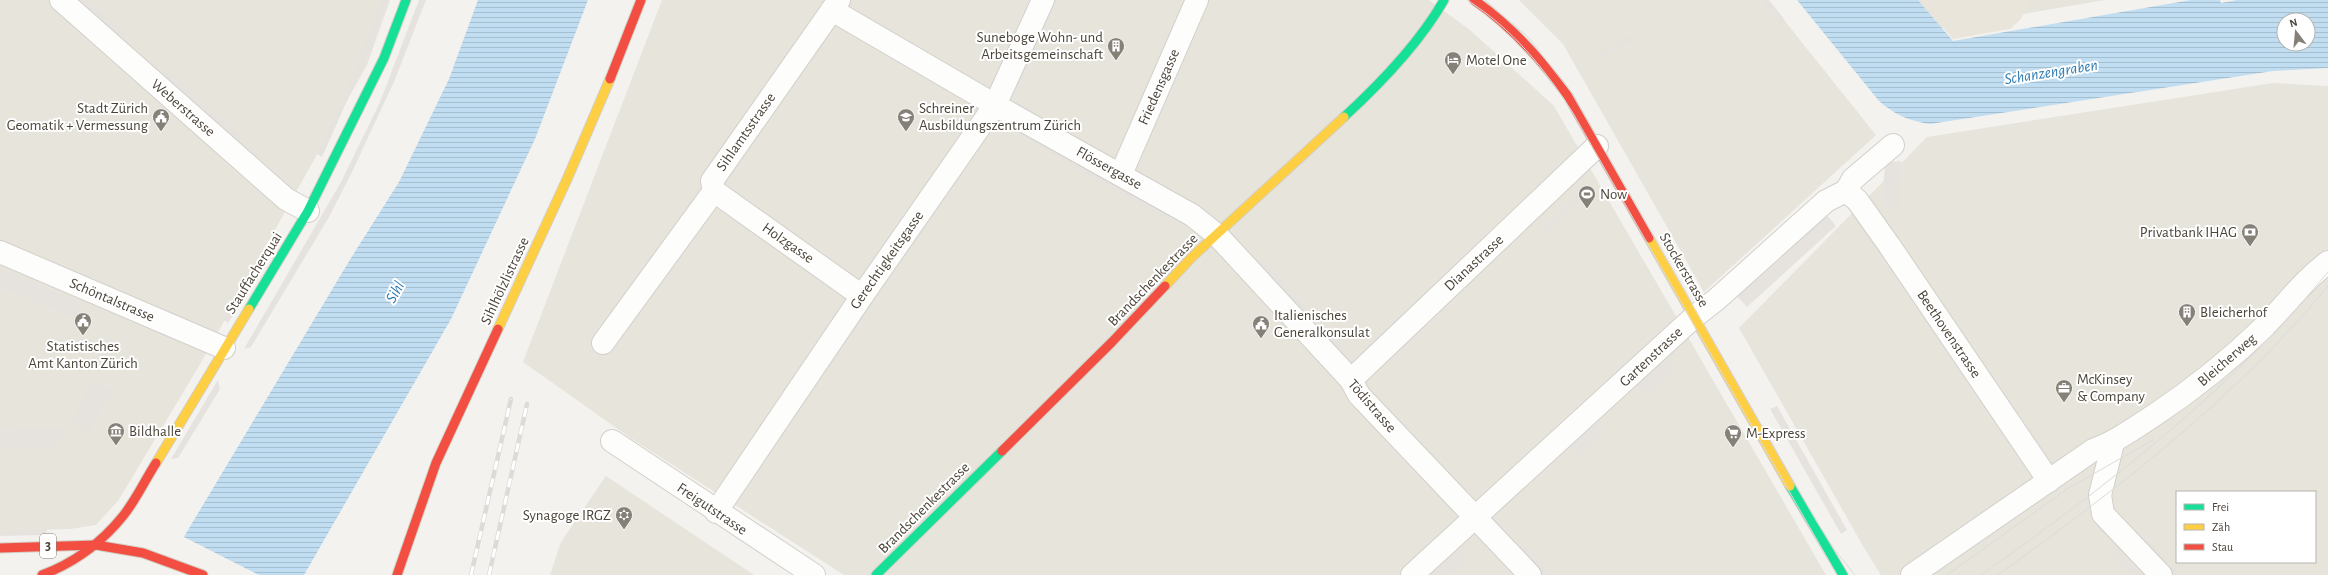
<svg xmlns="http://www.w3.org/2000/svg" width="2328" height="575" font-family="'Alegreya Sans',sans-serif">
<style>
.residential{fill:#e7e4dc;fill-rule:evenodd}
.education{fill:#eae5da}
.parking{fill:#e6e3df}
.water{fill:url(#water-rules);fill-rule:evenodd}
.pier{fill:#f4f2ee}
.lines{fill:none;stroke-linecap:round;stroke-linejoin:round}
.street-casing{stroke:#d2d0cb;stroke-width:24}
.fast-casing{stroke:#d3cfc5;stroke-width:11}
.slow-casing{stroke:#d3cfc5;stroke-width:11}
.jam-casing{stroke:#d3cfc5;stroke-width:11}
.street{stroke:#fdfdfc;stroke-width:22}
.fast{stroke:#16e098;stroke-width:9}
.slow{stroke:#ffcf43;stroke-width:9}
.jam{stroke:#f24e42;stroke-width:9}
.tram{stroke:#dbdbda;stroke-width:1}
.rail-casing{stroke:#dbdbda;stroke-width:4.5}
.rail{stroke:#fff;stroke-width:3;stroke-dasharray:9;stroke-linecap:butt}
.labels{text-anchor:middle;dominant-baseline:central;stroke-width:4;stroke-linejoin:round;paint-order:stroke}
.shield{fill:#fff;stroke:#817c74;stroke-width:1}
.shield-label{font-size:14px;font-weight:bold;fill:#4b4439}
.poi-label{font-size:15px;fill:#4b4439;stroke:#fff;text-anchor:start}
.street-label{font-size:15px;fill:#4b4439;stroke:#fff}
.water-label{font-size:16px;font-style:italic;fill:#2e7ab2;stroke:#fff}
</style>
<defs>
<pattern id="water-rules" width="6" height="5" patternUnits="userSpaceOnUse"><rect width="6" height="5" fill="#c0ddf1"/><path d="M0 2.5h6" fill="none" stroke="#a6bfcf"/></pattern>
</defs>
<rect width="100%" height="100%" fill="#f4f2ee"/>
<!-- residential -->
<g class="residential">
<polygon points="0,0 390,0 367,65 199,366 118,501 96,525 70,529 0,531"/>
<polygon points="662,0 1429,0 1470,30 1554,106 1826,575 844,575 629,437 523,362"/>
<polygon points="1519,0 1768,0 1876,135 1704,292 1563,44"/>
<polygon points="1918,0 2105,0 1942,28"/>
<path d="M2273 83 2328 86V575H1881L1863 546 1739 328 1927 137ZM2177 492H2315V562H2177Z"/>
<polygon points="606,476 754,575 550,575 561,542"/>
</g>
<!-- education -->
<polygon class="education" points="1919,0 2030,0 2021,19 2010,29 1953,39"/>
<!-- parking -->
<g class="parking">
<polygon points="77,0 87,0 125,34 121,39"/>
<polygon points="382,0 387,0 374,40 322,157 317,154 349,86"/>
<polygon points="419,0 426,0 394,82 351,174 329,217 251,347 244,349 341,182 380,102"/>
<polygon points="1050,0 1056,0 1017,90 1011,88"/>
<polygon points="1760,0 1769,0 1785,20 1780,24"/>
<polygon points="1633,34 1636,39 1600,60 1597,54"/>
<polygon points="169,72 243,138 240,143 165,78"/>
<polygon points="1018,124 1174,215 1163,219 1019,134"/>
<polygon points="1901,161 1899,208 1882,207 1885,162"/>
<polygon points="1578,195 1581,201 1545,233 1542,227"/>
<polygon points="1826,214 1836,226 1747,307 1737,296"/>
<polygon points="1262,259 1344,348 1339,354 1257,264"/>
<polygon points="256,260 263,264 228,323 221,318"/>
<polygon points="1,269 83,304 77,319 0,287"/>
<polygon points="1452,269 1457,274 1369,354 1364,349"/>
<polygon points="867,300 873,304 815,387 810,383"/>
<polygon points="1666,358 1676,369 1646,395 1636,385"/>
<polygon points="93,379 113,390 89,434 72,423"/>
<polygon points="218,380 220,389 178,458 171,459"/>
<polygon points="1777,406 1847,530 1841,534 1770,409"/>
<polygon points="1597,421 1606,432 1579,457 1569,446"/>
<polygon points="67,428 55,448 0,448 0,430"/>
<polygon points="47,529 46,535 0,536 0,531"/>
<polygon points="2138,531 2180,575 2171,575 2133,535"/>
<polygon points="1523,544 1552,575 1543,575 1518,548"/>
<polygon points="2115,547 2141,575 2132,575 2111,552"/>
<polygon points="1458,548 1468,558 1449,575 1428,575"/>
</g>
<!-- water -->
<g class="water">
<polygon points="478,0 588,0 535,139 451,319 304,575 161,575 351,258 399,182 449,79"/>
<path d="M1797 0H1918L1953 41 2191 0H2220L2221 3 2237 0H2328V68L2273 71 1930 124C1909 121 1895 115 1879 101ZM2284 20H2308V44H2284Z"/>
</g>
<!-- pier -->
<polygon class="pier" points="182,536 259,575 159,575"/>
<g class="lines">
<!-- street casing -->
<g class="street-casing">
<g id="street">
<polyline points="61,0 286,199 308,211"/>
<polyline points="832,10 995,105 1192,215 1217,235 1351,380 1359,395 1530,575"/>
<polyline points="1121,174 1197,0"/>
<polyline points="714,191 862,296"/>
<polyline points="1846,191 1857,200 1889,245 2049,481"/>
<polyline points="0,252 224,348"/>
<polyline points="603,343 714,191 712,181 839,0"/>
<polyline points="1351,380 1597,146"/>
<polyline points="612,441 814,575"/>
<polyline points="2113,443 2100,495 2103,514 2161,575"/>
<polyline points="716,512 862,296 995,105 1043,0"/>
<polyline points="1412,575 1694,317 1717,299 1826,201 1846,191 1853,179 1893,145"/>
<path d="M1912 575 2093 450C2115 442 2133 429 2153 416 2194 389 2231 359 2266 325 2287 303 2304 280 2328 262"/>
</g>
</g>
<!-- fast casing -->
<g class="fast-casing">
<g id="fast">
<path d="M1344 117C1381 83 1419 44 1444 0"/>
<polyline points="249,309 308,211 384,58 406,0"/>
<polyline points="1790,486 1843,575"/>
<polyline points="876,575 1002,451"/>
</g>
</g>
<!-- slow casing -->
<g class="slow-casing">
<g id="slow">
<polyline points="1649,238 1790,486"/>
<polyline points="1165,286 1192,257 1344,117"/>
<polyline points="498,329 568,177 610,79"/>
<polyline points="156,463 249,309"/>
</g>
</g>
<!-- jam casing -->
<g class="jam-casing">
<g id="jam">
<path d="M1474 0C1512 26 1541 59 1568 96L1649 238"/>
<polyline points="610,79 641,0"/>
<polyline points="1002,451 1112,342 1165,286"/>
<polyline points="0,548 96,545 143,553 203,575"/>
<path d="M42 575C74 563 102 542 123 516 136 500 145 480 156 463"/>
<polyline points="397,575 436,463 498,329"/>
</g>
</g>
<!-- street -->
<use href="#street" class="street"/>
<!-- fast -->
<use href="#fast" class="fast"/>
<!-- slow -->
<use href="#slow" class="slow"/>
<!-- jam -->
<use href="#jam" class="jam"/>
<!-- tram -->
<g class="tram">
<path d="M1467 0C1512 28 1545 69 1573 113L1837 575"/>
<polyline points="1485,0 1528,37 1571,92 1817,522 1834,549 1855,575"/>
<polyline points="1947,575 2067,489 2153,440"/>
<path d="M1981 575C2107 486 2229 392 2328 272"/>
<path d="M1998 575C2117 489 2234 400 2328 286"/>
</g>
<!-- rail casing -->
<g class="rail-casing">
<g id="rail">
<polyline points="471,575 511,399"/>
<polyline points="489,575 527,404"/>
</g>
</g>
<!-- rail -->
<use href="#rail" class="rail"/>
</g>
<!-- icons -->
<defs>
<g id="building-pin" transform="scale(0.9)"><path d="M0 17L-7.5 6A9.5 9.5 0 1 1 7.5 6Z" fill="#868178" stroke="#fff"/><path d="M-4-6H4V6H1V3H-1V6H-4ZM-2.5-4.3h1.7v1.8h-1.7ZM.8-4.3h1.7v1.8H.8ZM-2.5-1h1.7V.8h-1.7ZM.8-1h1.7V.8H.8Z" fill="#fff"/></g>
<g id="hotel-pin" transform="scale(0.9)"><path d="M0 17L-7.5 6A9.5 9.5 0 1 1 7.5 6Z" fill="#868178" stroke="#fff"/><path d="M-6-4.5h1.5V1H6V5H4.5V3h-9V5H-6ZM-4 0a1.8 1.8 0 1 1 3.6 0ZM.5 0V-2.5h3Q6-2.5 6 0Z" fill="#fff"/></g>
<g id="civic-pin" transform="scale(0.9)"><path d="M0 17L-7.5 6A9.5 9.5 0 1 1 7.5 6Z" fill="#868178" stroke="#fff"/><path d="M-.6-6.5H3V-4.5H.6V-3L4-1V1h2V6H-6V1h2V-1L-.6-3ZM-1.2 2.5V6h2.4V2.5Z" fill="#fff"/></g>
<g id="university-pin" transform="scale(0.9)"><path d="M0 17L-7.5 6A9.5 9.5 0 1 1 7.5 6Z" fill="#868178" stroke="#fff"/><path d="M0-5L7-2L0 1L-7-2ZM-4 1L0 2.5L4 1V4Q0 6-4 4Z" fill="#fff"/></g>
<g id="stadium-pin" transform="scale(0.9)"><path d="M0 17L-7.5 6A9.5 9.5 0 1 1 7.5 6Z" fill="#868178" stroke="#fff"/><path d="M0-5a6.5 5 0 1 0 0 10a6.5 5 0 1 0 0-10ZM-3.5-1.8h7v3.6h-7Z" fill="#fff"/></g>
<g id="bank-pin" transform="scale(0.9)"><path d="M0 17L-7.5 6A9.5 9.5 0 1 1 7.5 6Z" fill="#868178" stroke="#fff"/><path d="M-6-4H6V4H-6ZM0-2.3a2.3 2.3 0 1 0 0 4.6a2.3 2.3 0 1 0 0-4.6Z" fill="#fff"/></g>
<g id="office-pin" transform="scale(0.9)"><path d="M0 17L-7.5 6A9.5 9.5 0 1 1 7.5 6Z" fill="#868178" stroke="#fff"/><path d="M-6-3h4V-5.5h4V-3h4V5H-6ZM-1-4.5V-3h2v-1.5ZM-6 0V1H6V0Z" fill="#fff"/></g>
<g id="museum-pin" transform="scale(0.9)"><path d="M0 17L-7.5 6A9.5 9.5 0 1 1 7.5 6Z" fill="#868178" stroke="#fff"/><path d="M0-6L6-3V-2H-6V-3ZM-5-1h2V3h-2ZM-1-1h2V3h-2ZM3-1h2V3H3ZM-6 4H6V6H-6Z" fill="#fff"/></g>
<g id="supermarket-pin" transform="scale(0.9)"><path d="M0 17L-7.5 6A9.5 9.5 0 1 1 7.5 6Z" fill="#868178" stroke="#fff"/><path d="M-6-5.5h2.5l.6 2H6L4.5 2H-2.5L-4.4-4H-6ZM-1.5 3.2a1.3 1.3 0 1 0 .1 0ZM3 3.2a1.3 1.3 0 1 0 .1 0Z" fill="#fff"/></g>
<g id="synagogue-pin" transform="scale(0.9)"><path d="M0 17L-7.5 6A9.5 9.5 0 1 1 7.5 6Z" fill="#868178" stroke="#fff"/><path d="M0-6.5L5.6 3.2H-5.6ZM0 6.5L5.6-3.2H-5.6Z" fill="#fff"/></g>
</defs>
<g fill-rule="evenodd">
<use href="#building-pin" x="1116" y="46"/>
<use href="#hotel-pin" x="1453" y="60"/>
<use href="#civic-pin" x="161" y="117"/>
<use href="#university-pin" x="906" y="117"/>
<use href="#stadium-pin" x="1587" y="194"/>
<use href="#bank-pin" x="2250" y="232"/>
<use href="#building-pin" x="2187" y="312"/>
<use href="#civic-pin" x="83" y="321"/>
<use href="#civic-pin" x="1261" y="324"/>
<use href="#office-pin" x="2064" y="388"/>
<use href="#museum-pin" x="116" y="431"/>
<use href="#supermarket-pin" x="1733" y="433"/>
<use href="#synagogue-pin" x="624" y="515"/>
</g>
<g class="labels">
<!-- shield labels -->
<rect class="shield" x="40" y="534" width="16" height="24" rx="3"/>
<g class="shield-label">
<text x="48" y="546">3</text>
</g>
<!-- poi labels -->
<g class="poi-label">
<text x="1103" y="37" text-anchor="end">Suneboge Wohn- und<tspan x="1103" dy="17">Arbeitsgemeinschaft</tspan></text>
<text x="1466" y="60">Motel One</text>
<text x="148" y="108" text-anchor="end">Stadt Zürich<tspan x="148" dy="17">Geomatik + Vermessung</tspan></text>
<text x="919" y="108">Schreiner<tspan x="919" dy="17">Ausbildungszentrum Zürich</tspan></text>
<text x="1600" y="194">Now</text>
<text x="2237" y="232" text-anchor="end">Privatbank IHAG</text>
<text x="2200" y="312">Bleicherhof</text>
<text x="1274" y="315">Italienisches<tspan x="1274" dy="17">Generalkonsulat</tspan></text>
<text x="83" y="346" text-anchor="middle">Statistisches<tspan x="83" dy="17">Amt Kanton Zürich</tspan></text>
<text x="2077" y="379">McKinsey<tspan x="2077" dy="17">&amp; Company</tspan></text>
<text x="129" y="431">Bildhalle</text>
<text x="1746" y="433">M-Express</text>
<text x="611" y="515" text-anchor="end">Synagoge IRGZ</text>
</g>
<!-- street labels -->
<g class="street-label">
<text transform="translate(1159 87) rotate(-66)">Friedensgasse</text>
<text transform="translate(183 108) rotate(41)">Weberstrasse</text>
<text transform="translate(746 132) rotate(-55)">Sihlamtsstrasse</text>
<text transform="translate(1109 168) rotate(29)">Flössergasse</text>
<text transform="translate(788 243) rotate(35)">Holzgasse</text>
<text transform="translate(887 260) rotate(-55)">Gerechtigkeitsgasse</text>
<text transform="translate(1474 263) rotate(-43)">Dianastrasse</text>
<text transform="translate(1684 270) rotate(60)">Stockerstrasse</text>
<text transform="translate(254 273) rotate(-58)">Stauffacherquai</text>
<text transform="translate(1153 280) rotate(-46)">Brandschenkestrasse</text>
<text transform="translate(505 281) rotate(-65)">Sihlhölzlistrasse</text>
<text transform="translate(112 300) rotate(23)">Schöntalstrasse</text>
<text transform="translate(1949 334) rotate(56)">Beethovenstrasse</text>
<text transform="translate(1651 357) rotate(-43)">Gartenstrasse</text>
<text transform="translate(2227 360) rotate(-41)">Bleicherweg</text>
<text transform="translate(1372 406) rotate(49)">Tödistrasse</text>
<text transform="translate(924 508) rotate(-45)">Brandschenkestrasse</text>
<text transform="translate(712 509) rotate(34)">Freigutstrasse</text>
</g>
<!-- water labels -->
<g class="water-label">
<text transform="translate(2051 72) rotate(-9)">Schanzengraben</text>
<text transform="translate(395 292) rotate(-61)">Sihl</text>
</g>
</g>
<!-- legend -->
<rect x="2176" y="491" width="140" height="72" fill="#ffffff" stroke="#b7b4b0"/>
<rect x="2184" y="504" width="20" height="6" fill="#16e098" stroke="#b7b4b0"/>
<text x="2212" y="511" font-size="12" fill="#4b4439">Frei</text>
<rect x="2184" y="524" width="20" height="6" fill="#ffcf43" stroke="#b7b4b0"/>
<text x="2212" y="531" font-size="12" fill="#4b4439">Zäh</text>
<rect x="2184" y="544" width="20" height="6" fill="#f24e42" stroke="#b7b4b0"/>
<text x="2212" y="551" font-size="12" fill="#4b4439">Stau</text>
<!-- north arrow -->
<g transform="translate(2296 32) rotate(344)"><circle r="19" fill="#ffffff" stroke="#b7b4b0"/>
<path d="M0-3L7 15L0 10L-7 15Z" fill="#868178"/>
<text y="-6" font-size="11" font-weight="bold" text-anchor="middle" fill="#4b4439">N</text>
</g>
</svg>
